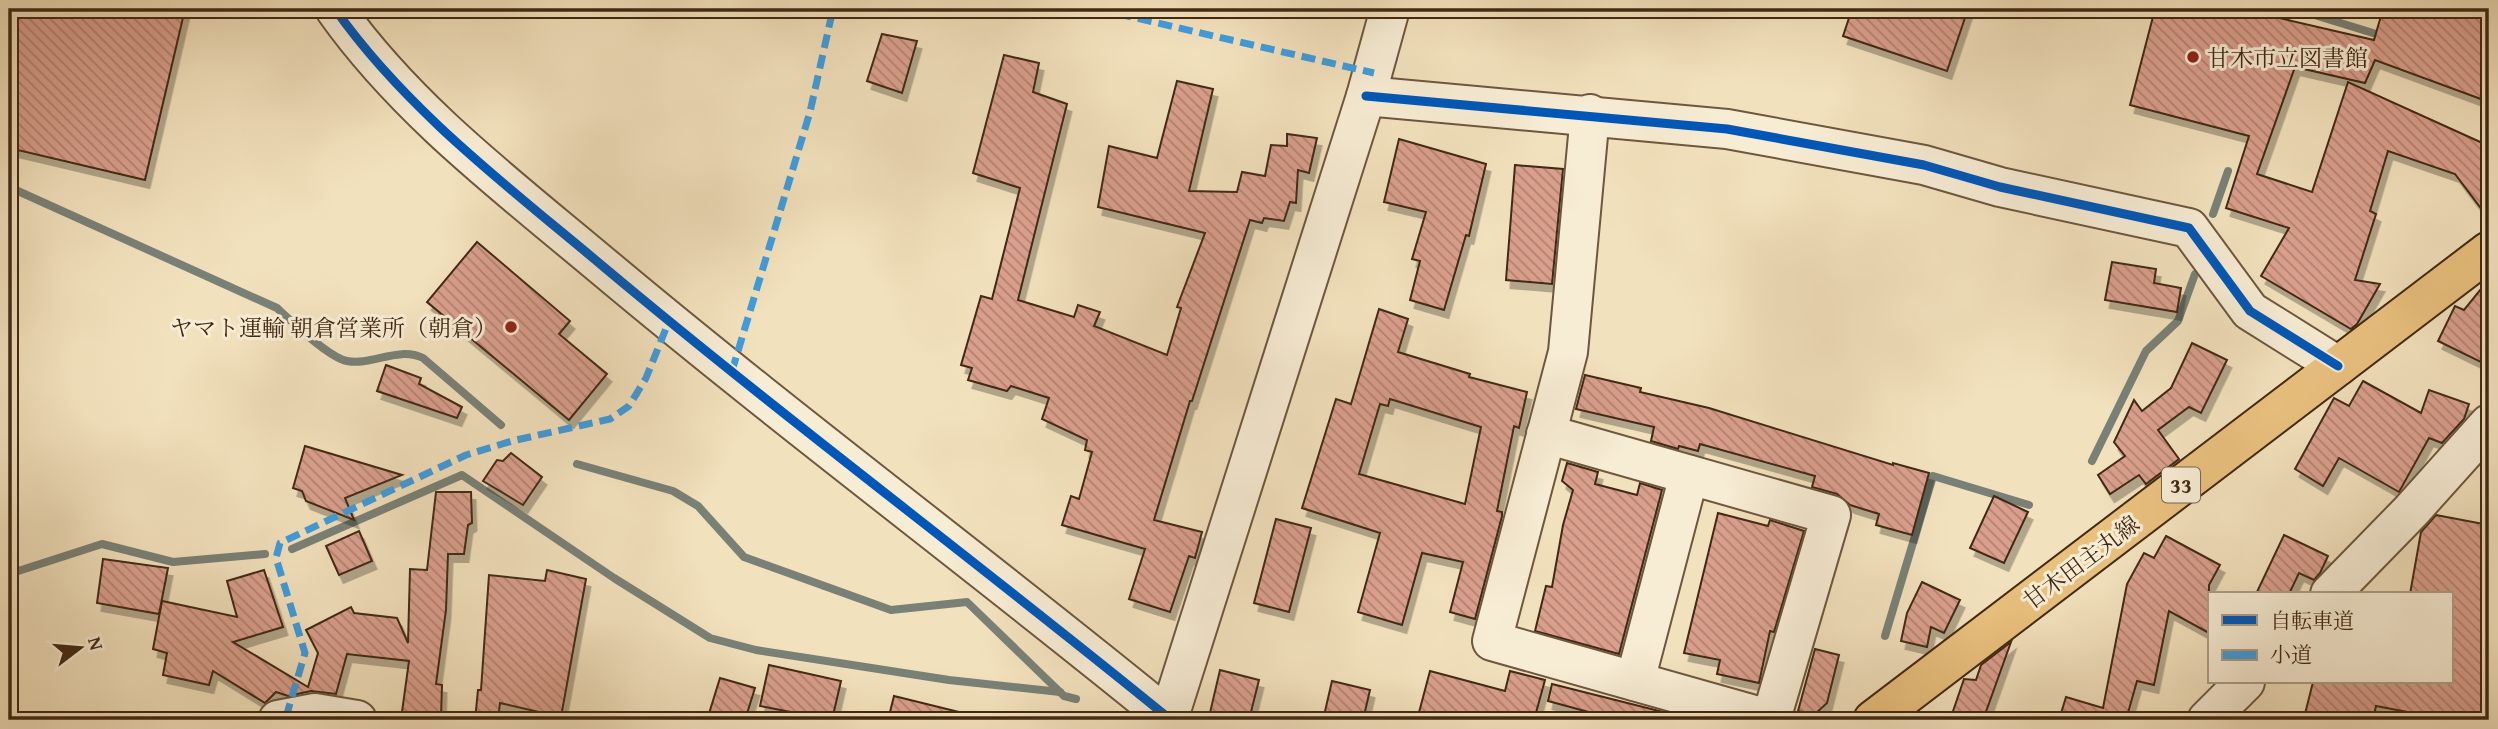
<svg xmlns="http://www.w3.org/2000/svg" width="2498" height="729" font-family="'Gentium Book Plus','Noto Serif JP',serif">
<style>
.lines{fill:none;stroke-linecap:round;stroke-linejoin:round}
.stream{stroke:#798177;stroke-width:8}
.building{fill:url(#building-back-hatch);stroke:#412913;stroke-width:2;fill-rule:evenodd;filter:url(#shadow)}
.minor-casing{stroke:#6d573e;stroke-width:42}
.major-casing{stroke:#412913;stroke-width:42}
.minor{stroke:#f7ecd4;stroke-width:38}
.major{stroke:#e9c07e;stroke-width:38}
.quiet{stroke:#3f9cde;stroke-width:7;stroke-dasharray:14 7;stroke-linecap:butt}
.cycleway-casing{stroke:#f7ecd4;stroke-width:13}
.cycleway{stroke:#0057b8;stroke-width:9}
.poi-dot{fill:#8f2418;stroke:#f7ecd4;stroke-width:2.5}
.labels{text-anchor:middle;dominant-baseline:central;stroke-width:6;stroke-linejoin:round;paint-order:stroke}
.shield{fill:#f7ecd4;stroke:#78644d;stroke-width:2}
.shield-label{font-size:21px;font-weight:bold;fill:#412913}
.poi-label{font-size:23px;fill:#412913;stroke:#f7ecd4;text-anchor:start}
.street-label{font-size:23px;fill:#412913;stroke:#f7ecd4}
</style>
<defs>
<pattern id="building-back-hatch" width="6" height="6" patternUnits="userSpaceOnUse" patternTransform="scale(1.75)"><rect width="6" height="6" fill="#da9f8d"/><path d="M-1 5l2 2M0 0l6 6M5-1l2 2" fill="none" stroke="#b28272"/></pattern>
<filter id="shadow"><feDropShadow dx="4.5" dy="8" stdDeviation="0" flood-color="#0004"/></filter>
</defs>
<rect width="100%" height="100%" fill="#f2e1bd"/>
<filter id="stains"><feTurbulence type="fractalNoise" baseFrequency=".00286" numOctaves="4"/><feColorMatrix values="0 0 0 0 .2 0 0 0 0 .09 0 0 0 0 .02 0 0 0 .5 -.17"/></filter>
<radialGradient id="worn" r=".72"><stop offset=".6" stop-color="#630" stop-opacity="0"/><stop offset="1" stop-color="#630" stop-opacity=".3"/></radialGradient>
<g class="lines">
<!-- stream -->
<g class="stream">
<polyline points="2295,9 2386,37"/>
<polyline points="2282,29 2290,9"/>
<path d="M9 187 277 308C292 322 328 357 347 361 372 366 398 346 423 358L501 425"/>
<polyline points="2213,214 2228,171"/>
<polyline points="2092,461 2146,351 2178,321 2195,274"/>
<polyline points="577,464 673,491 698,506 744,557 891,610 967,602 1064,696 1076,699"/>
<polyline points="292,549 462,475 614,578 710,638 756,650 949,680 1060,692"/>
<polyline points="9,574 102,544 173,562 265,554"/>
<polyline points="1885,636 1933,476 2029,505"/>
</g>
</g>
<!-- building -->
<g class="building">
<polygon points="9,9 185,9 145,180 9,148"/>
<polygon points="1852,9 1968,9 1947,71 1843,36"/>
<polygon points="2155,9 2277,9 2275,17 2374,40 2383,9 2489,9 2489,102 2375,60 2365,83 2295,67 2257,174 2312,192 2348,82 2489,146 2489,219 2455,174 2388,151 2370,211 2376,214 2355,280 2380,284 2357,324 2351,329 2261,276 2289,228 2226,208 2249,136 2130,105"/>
<polygon points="882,34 917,41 902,93 867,81"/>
<polygon points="1004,55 1039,63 1033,92 1067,104 1018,300 1074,317 1078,305 1100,312 1094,326 1167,355 1181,308 1177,307 1205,233 1098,207 1109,146 1157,158 1177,81 1213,89 1189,191 1237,192 1242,172 1265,176 1271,145 1287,146 1287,134 1317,138 1309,173 1298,170 1296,203 1290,202 1284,221 1264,218 1262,223 1250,220 1192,401 1190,401 1154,520 1202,532 1195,558 1189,556 1170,612 1129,599 1145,549 1062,525 1071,496 1079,499 1092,452 1085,450 1087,440 1042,419 1049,398 1011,386 1007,391 968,380 972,368 961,365 981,296 992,299 1020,188 973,173"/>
<polygon points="1399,139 1486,164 1469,236 1466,235 1444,310 1410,300 1420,261 1412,259 1426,212 1384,202"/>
<polygon points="1515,165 1563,169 1552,284 1506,280"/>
<polygon points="477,242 570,321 559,334 607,374 569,420 427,302"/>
<polygon points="2112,262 2156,269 2154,283 2181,288 2177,312 2105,300"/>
<polygon points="2489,279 2489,366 2438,341 2455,306 2464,310"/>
<path d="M1379 309 1408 319 1398 352 1470 374 1469 377 1527 392 1519 428 1514 426 1497 511 1502 512V516L1475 619 1450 612 1463 562 1422 553 1402 625 1358 612 1380 533 1302 508 1336 399 1351 404ZM1390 399 1481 427 1465 504 1359 474 1380 404 1388 406Z"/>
<polygon points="2192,343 2227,360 2201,413 2189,407 2158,430 2179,459 2146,484 2139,475 2110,494 2098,475 2125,456 2114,442 2134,400 2142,411 2171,388"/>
<polygon points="386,365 421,378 419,384 462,407 457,418 377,391"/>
<polygon points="1585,375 1641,388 1640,392 1709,408 1893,465 1893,463 1929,473 1912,535 1876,525 1879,514 1850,505 1837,494 1812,487 1815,476 1700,444 1698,451 1679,446 1678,449 1651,441 1654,427 1576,409"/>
<polygon points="2363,381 2421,413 2429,390 2469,404 2464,419 2442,443 2429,438 2399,492 2339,458 2323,486 2295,469 2334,398 2349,406"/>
<polygon points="305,446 402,475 345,498 354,520 306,501 302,491 293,488"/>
<polygon points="511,453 542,477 523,505 483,481 497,460 503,461"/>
<polygon points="1567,463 1598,472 1595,484 1637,495 1640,483 1662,490 1619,654 1535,631 1546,586 1552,587 1563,525 1573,490 1562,481"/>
<polygon points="436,492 471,492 472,523 468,525 464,554 448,554 446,610 436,684 442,685 441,718 402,712 409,661 347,654 336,694 311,691 288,696 276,692 265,703 213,671 209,685 163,675 167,653 153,649 162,601 237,617 227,581 264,570 283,627 233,642 308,687 318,653 306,630 351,607 354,613 397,618 408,643 410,569 427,570"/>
<polygon points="1994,496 2028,512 2004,563 1970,548"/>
<polygon points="1718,513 1768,526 1770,520 1804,531 1774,632 1770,631 1759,683 1717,674 1720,660 1684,653"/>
<polygon points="2436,515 2489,525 2489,566 2482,607 2489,609 2489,720 2449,720 2376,706 2373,720 2329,720 2305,714 2313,682 2451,682 2451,594 2410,594 2421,532"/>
<polygon points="1276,519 1311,528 1289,612 1254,603"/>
<polygon points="359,531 372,561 339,575 326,546"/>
<polygon points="2284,535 2328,556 2320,573 2314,580 2299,573 2289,594 2256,594"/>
<polygon points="2166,536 2220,565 2209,585 2209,633 2169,611 2154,685 2137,681 2126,720 2059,720 2066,697 2103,708 2127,584 2144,553 2154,558"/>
<polygon points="103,559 168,568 159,614 97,603"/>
<polygon points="547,570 586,579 561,717 500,703 498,720 475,720 478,690 481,690 489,575 545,581"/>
<polygon points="1922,582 1960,600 1944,633 1931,627 1927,647 1901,641 1907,613"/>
<polygon points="2011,642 1983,720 1950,720 1964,679 1976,680 1981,665"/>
<polygon points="1815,649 1839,655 1827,703 1814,715 1798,711"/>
<polygon points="769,665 841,681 832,720 760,706"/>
<polygon points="1220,670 1259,680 1249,720 1209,717"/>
<polygon points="1430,671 1505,691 1510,671 1545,680 1534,720 1417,720"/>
<polygon points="720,678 755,688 745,720 707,720"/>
<polygon points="1332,681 1370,690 1363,720 1323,720"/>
<polygon points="1552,684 1675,715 1674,720 1595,720 1596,714 1548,701"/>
<polygon points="894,696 959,712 958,720 888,720"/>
</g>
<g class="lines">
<!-- minor casing -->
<g class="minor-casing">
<g id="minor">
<path d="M335 9C407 111 510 188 605 268 790 423 984 567 1171 720"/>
<polyline points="1366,96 1727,129 1924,165 2000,187 2189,228 2250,311 2338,366"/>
<polyline points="1590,114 1568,352 1492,641 1772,720"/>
<polyline points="1546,434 1831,515 1771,719"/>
<polyline points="2330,594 2411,511 2489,424"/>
<polyline points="1635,681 1689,475"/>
<polyline points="278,720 315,713 357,720"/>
<polyline points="1168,720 1366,96 1390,9"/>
<polyline points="2207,720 2245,682"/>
</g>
</g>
<!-- major casing -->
<g class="major-casing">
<polyline id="major" points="1873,720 2489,251"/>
</g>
<!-- minor -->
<use href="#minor" class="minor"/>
<!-- major -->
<use href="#major" class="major"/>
<!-- quiet -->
<g class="quiet">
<polyline points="1097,9 1374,73"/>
<polyline points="732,371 810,112 833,9"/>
<polyline points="286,717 305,653 276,558 280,543 466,455 512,441 610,419 629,406 646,378 669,321"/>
</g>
<!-- cycleway casing -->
<g class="cycleway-casing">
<g id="cycleway">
<path d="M335 9C407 111 510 188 605 268 790 423 984 567 1171 720"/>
<polyline points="1366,96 1727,129 1924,165 2000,187 2189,228 2250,311 2338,366"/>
</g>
</g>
<!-- cycleway -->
<use href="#cycleway" class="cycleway"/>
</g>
<!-- markers -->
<g class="poi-dot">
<circle cx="2193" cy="57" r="7"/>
<circle cx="511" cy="327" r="7"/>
</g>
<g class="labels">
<!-- shield labels -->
<rect class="shield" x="2162" y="467.5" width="38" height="35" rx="5"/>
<g class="shield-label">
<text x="2181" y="485">33</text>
</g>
<!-- poi labels -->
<g class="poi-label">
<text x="2207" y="57">甘木市立図書館</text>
<text x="497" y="327" text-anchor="end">ヤマト運輸 朝倉営業所（朝倉）</text>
</g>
<!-- street labels -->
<g class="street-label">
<text transform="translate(2081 562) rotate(-37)">甘木田主丸線</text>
</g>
</g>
<!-- margin -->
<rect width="2498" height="729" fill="none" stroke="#f2e1bd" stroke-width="35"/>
<rect x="10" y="10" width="2477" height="708" fill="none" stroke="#412913" stroke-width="3.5"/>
<rect x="18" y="18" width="2463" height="694" fill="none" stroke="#412913" stroke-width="2"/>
<!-- legend -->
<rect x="2208" y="592" width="245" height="91" fill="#f7ecd4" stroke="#ae9e87" stroke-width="2"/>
<rect x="2222" y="615" width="35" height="10" fill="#0057b8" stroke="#ae9e87" stroke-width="2"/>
<text x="2270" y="628" font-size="21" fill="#412913">自転車道</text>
<rect x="2222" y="650" width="35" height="10" fill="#3f9cde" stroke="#ae9e87" stroke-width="2"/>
<text x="2270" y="662" font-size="21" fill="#412913">小道</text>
<!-- north arrow -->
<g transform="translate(80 648) rotate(74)" stroke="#f7ecd4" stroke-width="5" paint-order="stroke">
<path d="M0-5L12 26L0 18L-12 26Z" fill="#412913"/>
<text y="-10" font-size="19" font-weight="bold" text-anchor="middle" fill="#412913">N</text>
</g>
<rect width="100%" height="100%" filter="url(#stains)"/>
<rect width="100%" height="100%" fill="url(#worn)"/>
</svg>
